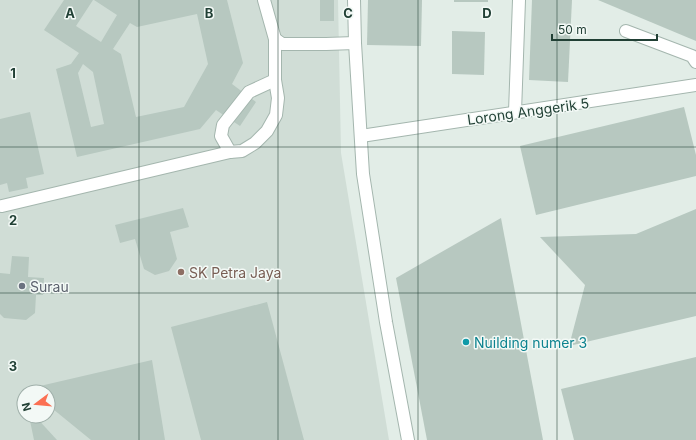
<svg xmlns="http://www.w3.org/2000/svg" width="696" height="440" font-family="Inter,sans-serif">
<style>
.built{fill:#d0ddd6;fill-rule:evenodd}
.building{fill:#b7c8c0;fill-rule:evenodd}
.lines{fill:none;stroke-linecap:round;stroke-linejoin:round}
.minor-casing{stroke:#a4b6ae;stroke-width:14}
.minor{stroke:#fff;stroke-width:12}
.grid{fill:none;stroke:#214035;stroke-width:1;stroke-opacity:0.55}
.education-dot{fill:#8d6e63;stroke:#f3f9f6;stroke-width:1.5}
.worship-dot{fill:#6b7280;stroke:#f3f9f6;stroke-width:1.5}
.culture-dot{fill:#0f9aa8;stroke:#f3f9f6;stroke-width:1.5}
.labels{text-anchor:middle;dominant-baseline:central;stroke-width:3;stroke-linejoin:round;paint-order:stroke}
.street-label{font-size:14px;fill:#214035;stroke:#f3f9f6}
.education-label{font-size:14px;fill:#785e54;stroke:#f3f9f6;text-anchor:start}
.worship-label{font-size:14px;fill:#5b616d;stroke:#f3f9f6;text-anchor:start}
.culture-label{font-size:14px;fill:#0d838f;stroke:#f3f9f6;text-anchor:start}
.grid-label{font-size:13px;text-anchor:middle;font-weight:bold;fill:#214035;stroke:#f3f9f6;stroke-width:3;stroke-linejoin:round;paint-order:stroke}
</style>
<rect width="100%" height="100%" fill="#e2ede7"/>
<!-- built -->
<path class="built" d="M0 0H338L341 153 389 440H0ZM24 392H48V416H24Z"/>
<!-- building -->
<g class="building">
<path d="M64 0H93L76 26 101 42 117 15 94 0H227L243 63 232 84 256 102 240 126 216 110 200 129 77 157 56 69 71 64 79 53 44 30ZM197 14 208 64 184 107 136 117 121 54 113 49 130 23 137 27ZM83 64 93 72 104 124 91 127 78 73Z"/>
<rect x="320" y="0" width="14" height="21"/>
<polygon points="368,0 422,0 421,46 367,45"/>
<rect x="454" y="0" width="34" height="2"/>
<polygon points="532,0 572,0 568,82 529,80"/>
<polygon points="598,0 696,0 696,41"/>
<polygon points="452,31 485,32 484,75 452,74"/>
<polygon points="684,107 696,155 696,176 536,215 520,146"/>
<polygon points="30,112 44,174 26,178 28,188 9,192 7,183 0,185 0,119"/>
<polygon points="183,208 189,227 170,232 177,259 169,271 155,275 144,269 135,239 120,243 115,225"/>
<polygon points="696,209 696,316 569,346 585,285 540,237 636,234"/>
<polygon points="501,218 543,440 427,440 396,278"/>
<polygon points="12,256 29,257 28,277 44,278 43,295 36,295 35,313 26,320 4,318 0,314 0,273 10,274"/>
<polygon points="267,302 304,440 201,440 171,327"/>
<polygon points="696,357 696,440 574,440 561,389"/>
<polygon points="152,360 165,440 91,440 48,405 48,392 31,392 27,389"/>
<polygon points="29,416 35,416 57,440 34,440"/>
</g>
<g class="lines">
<!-- minor casing -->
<g class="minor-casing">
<g id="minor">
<polyline points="354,0 355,43 363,174 386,322 408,440"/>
<polyline points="626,31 692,56 696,62"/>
<polyline points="275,39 282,44 326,44 355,43"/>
<polyline points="515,112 519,0"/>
<path d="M361 136C472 119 584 103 696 85"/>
<polyline points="230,152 221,136 223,125 249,92 275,80"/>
<polyline points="2,206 230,152 242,151 255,143 267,131 276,115 278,98 275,80 275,39 264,0"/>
</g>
</g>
<!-- minor -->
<use href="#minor" class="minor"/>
</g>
<!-- grid -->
<path class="grid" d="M139 0V440M278 0V440M418 0V440M557 0V440M0 147H696M0 293H696"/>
<!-- markers -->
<circle class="education-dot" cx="181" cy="272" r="4"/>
<circle class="worship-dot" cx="22" cy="286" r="4"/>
<circle class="culture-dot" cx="466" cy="342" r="4"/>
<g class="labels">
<!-- street labels -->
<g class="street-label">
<text transform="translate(528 111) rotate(-8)">Lorong Anggerik 5</text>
</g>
<!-- education labels -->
<g class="education-label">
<text x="189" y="272">SK Petra Jaya</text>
</g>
<!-- worship labels -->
<g class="worship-label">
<text x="30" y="286">Surau</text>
</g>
<!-- culture labels -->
<g class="culture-label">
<text x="474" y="342">Nuilding numer 3</text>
</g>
</g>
<g class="grid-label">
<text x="70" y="18">A</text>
<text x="209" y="18">B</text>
<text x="348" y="18">C</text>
<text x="487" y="18">D</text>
<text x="13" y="78">1</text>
<text x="13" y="225">2</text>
<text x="13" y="371">3</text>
</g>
<!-- north arrow -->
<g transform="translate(36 404) rotate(254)"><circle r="19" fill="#f3f9f6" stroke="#9fafa9"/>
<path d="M0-3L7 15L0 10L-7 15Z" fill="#fb7053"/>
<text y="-6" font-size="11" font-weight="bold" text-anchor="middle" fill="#214035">N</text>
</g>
<!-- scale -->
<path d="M552 34v6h105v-6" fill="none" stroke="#214035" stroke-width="2"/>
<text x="558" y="34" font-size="12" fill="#214035" stroke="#f3f9f6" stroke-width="3" paint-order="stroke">50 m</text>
</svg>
